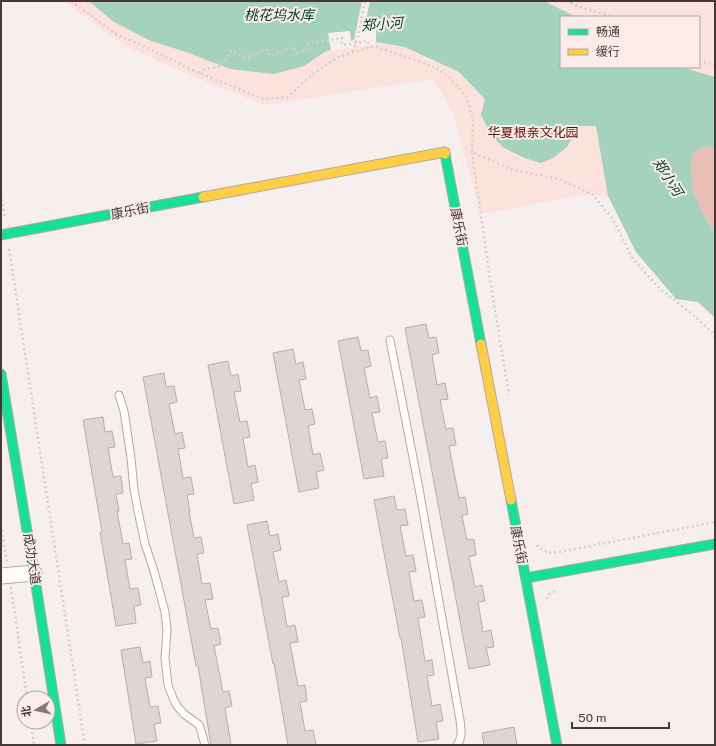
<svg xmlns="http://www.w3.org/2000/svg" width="716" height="746" font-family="'Public Sans','Noto Sans SC',sans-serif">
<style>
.green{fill:#fbe2dc;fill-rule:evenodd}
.forest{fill:#e7bfb6}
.water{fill:#a4d2bd}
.pier{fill:#f7efed}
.building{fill:#dfd5d3;stroke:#b8aeac}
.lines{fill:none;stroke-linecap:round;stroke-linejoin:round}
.lane-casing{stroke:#b3a9a7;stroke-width:9}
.street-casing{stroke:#b3a9a7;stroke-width:17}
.fast-casing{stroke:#b3a9a7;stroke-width:11}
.slow-casing{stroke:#b3a9a7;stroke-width:11}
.path{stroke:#d4cfce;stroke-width:2.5;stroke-dasharray:2 3;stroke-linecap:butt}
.lane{stroke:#fefdfc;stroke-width:7}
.street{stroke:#fefdfc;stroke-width:15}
.fast{stroke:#16e098;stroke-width:9}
.slow{stroke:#ffcf43;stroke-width:9}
.labels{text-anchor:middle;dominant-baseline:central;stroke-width:4;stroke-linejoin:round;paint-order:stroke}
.park-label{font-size:13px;fill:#601104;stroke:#fbece9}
.street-label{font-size:13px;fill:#453835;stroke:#fbece9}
.water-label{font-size:14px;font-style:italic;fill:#01402c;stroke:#fbece9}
</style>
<rect width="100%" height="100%" fill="#f7efed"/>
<!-- green -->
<path class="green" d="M64 1H715V318L698 302 676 299 636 252 608 196 581 195 482 214 476 197 453 113 433 79 265 105 189 75 125 46ZM561 17H699V67H561Z"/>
<!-- forest -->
<path class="forest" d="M706 146 715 148V232C707 220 697 205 692 191 689 182 691 164 692 154Z"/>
<!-- water -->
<polygon class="water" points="89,1 544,1 576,17 561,17 561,67 681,67 715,77 715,148 706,146 692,154 691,173 692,190 705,217 715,232 715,318 698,302 676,299 636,252 608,196 596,126 578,126 567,147 553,158 541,163 525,158 504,148 492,136 481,115 485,99 459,72 405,47 376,42 326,51 304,66 274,74 230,69 186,52 151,41 114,22"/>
<!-- pier -->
<polygon class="pier" points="362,1 370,1 364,30 376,29 376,44 331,51 328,33 350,31 351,41 354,40"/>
<!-- building -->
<g class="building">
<polygon points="426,324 429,338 436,337 439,353 432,355 437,385 445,383 448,399 440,400 446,429 453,428 456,445 449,446 459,498 465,497 468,514 462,516 467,540 474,539 476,555 469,557 475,587 482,585 485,601 478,602 483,632 491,630 494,647 486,648 490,665 469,669 405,328"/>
<polygon points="358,337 361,351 368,350 371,366 364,368 370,398 377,396 380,412 372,413 378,442 385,441 388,458 381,459 384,476 364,479 338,341"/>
<polygon points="293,349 296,364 303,362 306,379 299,380 305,410 312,409 315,424 308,426 313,455 320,453 324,470 316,472 319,488 299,492 273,353"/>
<polygon points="228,361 231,376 238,374 241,391 234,392 240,422 247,421 250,437 243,438 248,467 255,465 258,482 251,484 254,500 234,504 208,365"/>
<polygon points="164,373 166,387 174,386 177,402 169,404 175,434 182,432 185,448 178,449 183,478 191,477 194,494 187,495 190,512 189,512 194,538 201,537 204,553 197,554 202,584 210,583 213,599 205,600 211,629 218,628 221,644 214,646 223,692 229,691 232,706 225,708 231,745 211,745 198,666 196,666 143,377"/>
<polygon points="103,417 105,432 112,431 115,447 108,448 113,477 121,476 123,493 116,494 119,511 117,511 123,544 129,543 132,559 125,560 130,589 138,588 141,605 134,606 136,623 116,626 100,532 102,532 83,420"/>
<polygon points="394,496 397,510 405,509 408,525 400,526 406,556 413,555 416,571 409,572 414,601 422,600 425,617 418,618 425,661 432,660 434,675 427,676 432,706 440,704 443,721 436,722 439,739 418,742 401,638 400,638 374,500"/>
<polygon points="267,521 270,536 278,534 281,550 273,552 279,582 286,580 289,596 282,597 287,627 295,625 298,642 290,643 298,686 305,685 307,701 300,702 305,731 313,730 316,745 288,745 274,663 273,664 247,525"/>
<polygon points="140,647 143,663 150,661 152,677 145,678 150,707 158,706 161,723 154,724 157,741 136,744 121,650"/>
<polygon points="514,727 517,745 484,745 482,733"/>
</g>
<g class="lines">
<!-- lane casing -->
<g class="lane-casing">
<g id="lane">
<path d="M390 340 418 483 460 720C461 729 463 737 457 745"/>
<polyline points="119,395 124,411 131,458 134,490 138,511 145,544 154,571 165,612 167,630 165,658 168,685 173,698 177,706 184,714 198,724 200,727 205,745"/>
</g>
</g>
<!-- street casing -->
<g class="street-casing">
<polyline id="street" points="1,576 34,573"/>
</g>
<!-- fast casing -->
<g class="fast-casing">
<g id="fast">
<polyline points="445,154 481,344"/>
<polyline points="1,235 203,197"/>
<polyline points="1,374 34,573 61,745"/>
<polyline points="511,500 557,745"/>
<polyline points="526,578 715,544"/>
</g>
</g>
<!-- slow casing -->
<g class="slow-casing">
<g id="slow">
<polyline points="203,197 445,152 445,154"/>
<polyline points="481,344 511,500"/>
</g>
</g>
<!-- path -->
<g class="path">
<polyline points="71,1 116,34 150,49 194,71 264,99 287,97 313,74 338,57 374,46 435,67 450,78 466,96 473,119 472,152 513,170 559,179 592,194 612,218 633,259 660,289 691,313 712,332 715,338"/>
<polyline points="566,1 580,7 614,17"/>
<polyline points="353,52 358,36 365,1"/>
<polyline points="699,61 715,65"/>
<polyline points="199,73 206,69 221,66 231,51 246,58 266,49 270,56 294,47 297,53 306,49 307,44 342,38 342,45 368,41 369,48"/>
<path d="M472 152C483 233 495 314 509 395"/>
<polyline points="1,194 5,219"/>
<polyline points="9,249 85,745"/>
<polyline points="1,525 7,563"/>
<polyline points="537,545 538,547 549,553 559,552 715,522"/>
<polyline points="11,587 27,698"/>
<polyline points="547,599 549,594 556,591"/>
<polyline points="31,722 34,745"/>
</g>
<!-- lane -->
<use href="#lane" class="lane"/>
<!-- street -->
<use href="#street" class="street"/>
<!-- fast -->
<use href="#fast" class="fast"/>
<!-- slow -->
<use href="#slow" class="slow"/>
</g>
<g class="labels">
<!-- park labels -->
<g class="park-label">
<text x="533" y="132">华夏根亲文化园</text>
</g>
<!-- street labels -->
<g class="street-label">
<text transform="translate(130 211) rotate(-11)">康乐街</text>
<text transform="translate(459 227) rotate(79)">康乐街</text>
<text transform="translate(519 545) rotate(79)">康乐街</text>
<text transform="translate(32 559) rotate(81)">成功大道</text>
</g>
<!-- water labels -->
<g class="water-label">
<text x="279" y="15">桃花坞水库</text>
<text transform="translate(382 24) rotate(-4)">郑小河</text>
<text transform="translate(668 177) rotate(57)">郑小河</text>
</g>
</g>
<!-- border -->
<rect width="716" height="746" fill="none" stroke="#453835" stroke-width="4"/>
<!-- legend -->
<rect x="560" y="16" width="140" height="52" fill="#fbece9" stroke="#b2a4a1"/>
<rect x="568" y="29" width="20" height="6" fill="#16e098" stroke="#b2a4a1"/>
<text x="596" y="36" font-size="12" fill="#453835">畅通</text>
<rect x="568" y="49" width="20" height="6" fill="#ffcf43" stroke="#b2a4a1"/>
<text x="596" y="56" font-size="12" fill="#453835">缓行</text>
<!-- north arrow -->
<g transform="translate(36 710) rotate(261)"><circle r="19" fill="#fbece9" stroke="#b2a4a1"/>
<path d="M0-3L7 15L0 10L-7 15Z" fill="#837875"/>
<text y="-6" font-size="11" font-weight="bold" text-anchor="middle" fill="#453835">北</text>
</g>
<!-- scale -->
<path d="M572 722v6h97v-6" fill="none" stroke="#453835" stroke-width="2"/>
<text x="578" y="722" font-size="12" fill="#453835" stroke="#fbece9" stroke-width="3" paint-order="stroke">50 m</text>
</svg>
